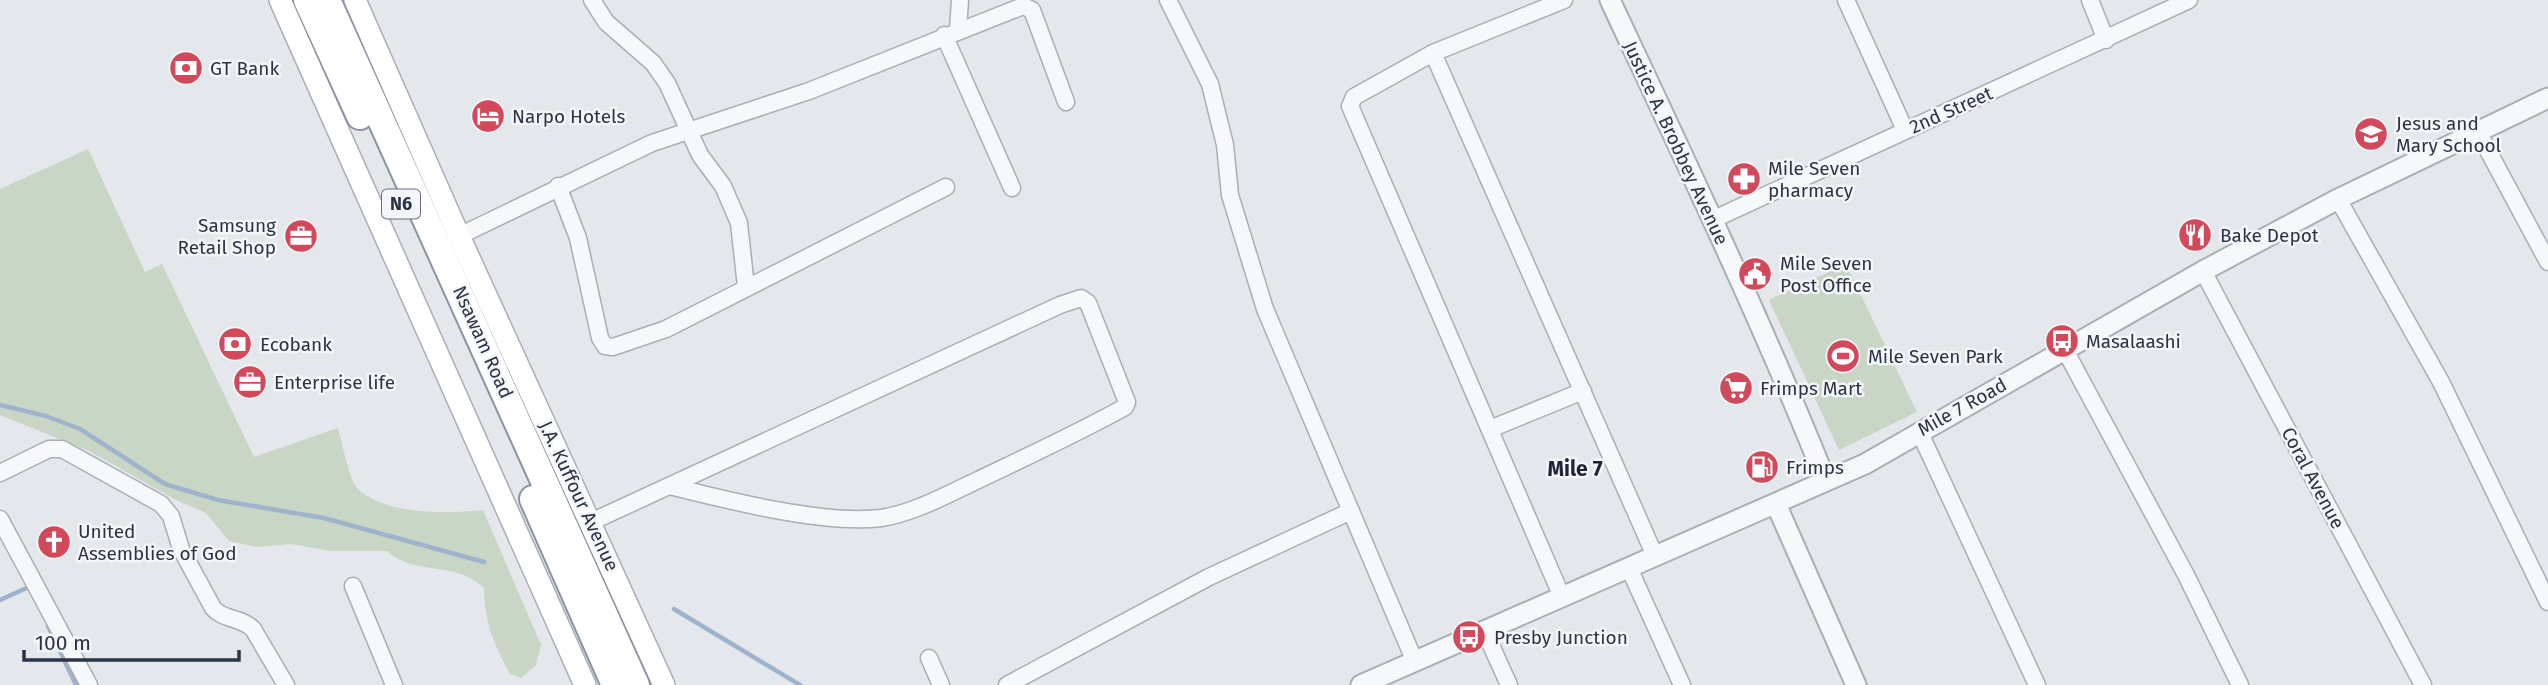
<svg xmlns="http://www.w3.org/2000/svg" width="2548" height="685" font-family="'Fira Sans',sans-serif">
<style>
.green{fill:#c9d6c5}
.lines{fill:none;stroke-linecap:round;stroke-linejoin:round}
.stream{stroke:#9fb4cc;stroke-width:4.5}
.minor-casing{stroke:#a9aeb7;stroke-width:19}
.tertiary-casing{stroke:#a9aeb7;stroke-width:23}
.secondary-casing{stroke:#a9aeb7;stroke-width:24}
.trunk-casing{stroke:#8b94a3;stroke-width:30}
.minor{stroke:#f7f8fa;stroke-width:16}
.tertiary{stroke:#f7f8fa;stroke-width:19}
.secondary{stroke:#fff;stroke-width:21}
.trunk{stroke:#fff;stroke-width:26}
.labels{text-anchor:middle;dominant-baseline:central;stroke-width:5;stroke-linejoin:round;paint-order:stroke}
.shield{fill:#f4f6f9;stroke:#676e7b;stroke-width:2}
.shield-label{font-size:18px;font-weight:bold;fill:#2b3445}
.poi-label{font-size:19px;fill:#2b3445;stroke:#f4f6f9;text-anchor:start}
.street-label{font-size:19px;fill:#2b3445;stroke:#f4f6f9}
.neighbourhood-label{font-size:21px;font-weight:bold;fill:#1d2536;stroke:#f4f6f9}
</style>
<rect width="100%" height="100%" fill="#e4e7ec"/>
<!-- green -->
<g class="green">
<path d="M88 149 145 272 162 264 254 457 338 428C342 441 349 481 358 489 384 515 449 514 483 510L541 645 536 665 521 678 510 674C494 645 484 620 484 588 453 559 415 577 387 551H332L291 544 257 547 229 541 206 513 176 500 89 451 0 415V189Z"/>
<polygon points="1846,264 1917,412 1839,450 1769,300"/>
</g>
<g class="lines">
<!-- stream -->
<g class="stream">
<polyline points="0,405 46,416 80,429 165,484 218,500 324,518 484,562"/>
<polyline points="0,600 29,587 32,589"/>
<polyline points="674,609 800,685"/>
<polyline points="48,626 76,685"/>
</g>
<!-- minor casing -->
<g class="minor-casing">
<g id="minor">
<polyline points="592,0 606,22 653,63 667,83 700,155 723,186 739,223 746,287"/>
<polyline points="1168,0 1210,84 1225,145 1230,195 1265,309 1415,662"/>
<polyline points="1846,0 1905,130"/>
<polyline points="2090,0 2106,40"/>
<polyline points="958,30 960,0"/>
<polyline points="944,35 1012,188"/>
<polyline points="1433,53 1655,556"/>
<polyline points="2477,130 2548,262"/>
<polyline points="558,186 578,238 600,338 605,346 613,347 666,329 946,187"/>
<polyline points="2338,199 2441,382 2548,602"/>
<polyline points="1712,220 2189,0"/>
<polyline points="459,236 652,143 809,91 1023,6 1032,10 1066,102"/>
<polyline points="2203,271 2423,685"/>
<polyline points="2065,350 2186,575 2240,685"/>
<polyline points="1490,429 1583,391"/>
<polyline points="1919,431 2037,685"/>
<path d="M0 473 49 449H62L161 504 171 516 181 549 213 608C223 620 241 617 253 629L286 685"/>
<polyline points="0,519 89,685"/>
<path d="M591 522 1060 305 1081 298 1088 303 1127 402 1125 407C1076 434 1026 457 976 481 946 495 914 513 881 518 824 525 726 500 670 486"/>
<polyline points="1629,568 1682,685"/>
<polyline points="353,586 394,685"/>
<polyline points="1562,597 1350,106 1354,97 1433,53 1564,0"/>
<polyline points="1485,632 1509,685"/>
<polyline points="929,658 941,685"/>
<polyline points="1007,685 1209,577 1351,511"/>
</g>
</g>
<!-- tertiary casing -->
<g class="tertiary-casing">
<g id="tertiary">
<path d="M1610 0C1684 158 1760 317 1825 479"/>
<polyline points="1776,504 1856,685"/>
<polyline points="1361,685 1865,464 2203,271 2338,199 2548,98"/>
</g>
</g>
<!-- secondary casing -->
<g class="secondary-casing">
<g id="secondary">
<polyline points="280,0 585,685"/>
<polyline points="355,0 459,236 664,685"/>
</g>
</g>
<!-- trunk casing -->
<g class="trunk-casing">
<g id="trunk">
<polyline points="307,0 360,116"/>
<polyline points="327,0 636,685"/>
<polyline points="533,499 615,685"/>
</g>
</g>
<!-- minor -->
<use href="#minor" class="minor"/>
<!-- tertiary -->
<use href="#tertiary" class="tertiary"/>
<!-- secondary -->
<use href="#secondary" class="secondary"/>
<!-- trunk -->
<use href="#trunk" class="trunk"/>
</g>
<!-- icons -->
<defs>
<g id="bank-disc" transform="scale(1.75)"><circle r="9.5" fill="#d1495b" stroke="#f4f6f9"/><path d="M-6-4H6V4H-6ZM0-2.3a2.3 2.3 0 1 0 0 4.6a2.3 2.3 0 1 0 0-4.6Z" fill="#fff"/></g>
<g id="hotel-disc" transform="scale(1.75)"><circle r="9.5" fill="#d1495b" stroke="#f4f6f9"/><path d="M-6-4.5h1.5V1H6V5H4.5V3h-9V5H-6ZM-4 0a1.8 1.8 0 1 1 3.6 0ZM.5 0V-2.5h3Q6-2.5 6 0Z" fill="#fff"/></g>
<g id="school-disc" transform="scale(1.75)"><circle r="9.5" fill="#d1495b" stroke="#f4f6f9"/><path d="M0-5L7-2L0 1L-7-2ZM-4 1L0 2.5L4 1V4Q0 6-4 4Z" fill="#fff"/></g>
<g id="pharmacy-disc" transform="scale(1.75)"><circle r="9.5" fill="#d1495b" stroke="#f4f6f9"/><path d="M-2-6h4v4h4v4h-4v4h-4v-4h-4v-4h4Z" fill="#fff"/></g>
<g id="restaurant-disc" transform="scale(1.75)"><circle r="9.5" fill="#d1495b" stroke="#f4f6f9"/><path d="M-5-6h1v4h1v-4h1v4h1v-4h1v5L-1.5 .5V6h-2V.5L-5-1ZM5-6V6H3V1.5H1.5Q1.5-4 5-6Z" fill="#fff"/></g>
<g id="office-disc" transform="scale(1.75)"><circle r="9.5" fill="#d1495b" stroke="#f4f6f9"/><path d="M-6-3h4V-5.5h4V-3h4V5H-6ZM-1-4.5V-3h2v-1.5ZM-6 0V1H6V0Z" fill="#fff"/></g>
<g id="civic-disc" transform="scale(1.75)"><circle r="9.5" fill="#d1495b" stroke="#f4f6f9"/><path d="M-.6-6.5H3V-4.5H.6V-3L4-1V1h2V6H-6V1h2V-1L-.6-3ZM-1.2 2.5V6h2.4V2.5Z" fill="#fff"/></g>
<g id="bus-disc" transform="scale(1.75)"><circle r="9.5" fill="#d1495b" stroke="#f4f6f9"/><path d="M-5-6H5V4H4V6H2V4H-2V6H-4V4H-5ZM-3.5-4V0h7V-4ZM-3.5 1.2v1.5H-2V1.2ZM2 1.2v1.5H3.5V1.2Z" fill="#fff"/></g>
<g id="stadium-disc" transform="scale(1.75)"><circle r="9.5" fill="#d1495b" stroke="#f4f6f9"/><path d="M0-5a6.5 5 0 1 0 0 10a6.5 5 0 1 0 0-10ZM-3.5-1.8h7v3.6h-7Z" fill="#fff"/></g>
<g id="supermarket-disc" transform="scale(1.75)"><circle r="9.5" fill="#d1495b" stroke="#f4f6f9"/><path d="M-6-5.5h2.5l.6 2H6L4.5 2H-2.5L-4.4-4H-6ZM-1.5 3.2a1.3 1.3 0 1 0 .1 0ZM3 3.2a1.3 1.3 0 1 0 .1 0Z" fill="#fff"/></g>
<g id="fuel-disc" transform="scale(1.75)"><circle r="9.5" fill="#d1495b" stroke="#f4f6f9"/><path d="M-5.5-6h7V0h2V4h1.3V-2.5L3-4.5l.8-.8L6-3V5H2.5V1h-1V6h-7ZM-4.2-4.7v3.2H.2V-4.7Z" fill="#fff"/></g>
<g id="church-disc" transform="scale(1.75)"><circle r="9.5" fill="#d1495b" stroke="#f4f6f9"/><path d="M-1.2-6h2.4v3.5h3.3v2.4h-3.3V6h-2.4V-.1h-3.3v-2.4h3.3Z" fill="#fff"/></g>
</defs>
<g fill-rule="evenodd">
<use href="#bank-disc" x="186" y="68"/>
<use href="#hotel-disc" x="488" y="116"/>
<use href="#school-disc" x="2371" y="134"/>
<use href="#pharmacy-disc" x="1744" y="179"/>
<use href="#restaurant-disc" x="2195" y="235"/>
<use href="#office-disc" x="301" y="236"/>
<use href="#civic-disc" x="1755" y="274"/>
<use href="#bus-disc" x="2062" y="341"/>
<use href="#bank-disc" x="235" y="344"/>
<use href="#stadium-disc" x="1843" y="356"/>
<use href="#office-disc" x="250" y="382"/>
<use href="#supermarket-disc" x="1736" y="388"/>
<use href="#fuel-disc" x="1762" y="467"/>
<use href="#church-disc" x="54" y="542"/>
<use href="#bus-disc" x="1469" y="637"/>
</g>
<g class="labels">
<!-- shield labels -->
<rect class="shield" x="382" y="189.5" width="38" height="29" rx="5"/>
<g class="shield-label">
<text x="401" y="204">N6</text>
</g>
<!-- poi labels -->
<g class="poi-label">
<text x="210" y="68">GT Bank</text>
<text x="512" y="116">Narpo Hotels</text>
<text x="2396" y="123">Jesus and<tspan x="2396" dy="22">Mary School</tspan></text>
<text x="1768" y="168">Mile Seven<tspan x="1768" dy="22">pharmacy</tspan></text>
<text x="276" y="225" text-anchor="end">Samsung<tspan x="276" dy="22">Retail Shop</tspan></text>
<text x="2220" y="235">Bake Depot</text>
<text x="1780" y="263">Mile Seven<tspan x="1780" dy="22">Post Office</tspan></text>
<text x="2086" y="341">Masalaashi</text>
<text x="260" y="344">Ecobank</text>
<text x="1868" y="356">Mile Seven Park</text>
<text x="274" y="382">Enterprise life</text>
<text x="1760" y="388">Frimps Mart</text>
<text x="1786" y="467">Frimps</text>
<text x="78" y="531">United<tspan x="78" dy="22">Assemblies of God</tspan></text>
<text x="1494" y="637">Presby Junction</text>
</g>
<!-- street labels -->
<g class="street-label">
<text transform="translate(1951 110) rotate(-24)">2nd Street</text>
<text transform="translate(1676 143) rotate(65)">Justice A. Brobbey Avenue</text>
<text transform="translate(483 342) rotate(66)">Nsawam Road</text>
<text transform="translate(1962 407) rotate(-29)">Mile 7 Road</text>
<text transform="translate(2313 478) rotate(62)">Coral Avenue</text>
<text transform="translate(579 496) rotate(65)">J.A. Kuffour Avenue</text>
</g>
<!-- neighbourhood labels -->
<g class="neighbourhood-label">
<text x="1575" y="469">Mile 7</text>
</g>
</g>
<!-- scale -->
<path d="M24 650v10h215v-10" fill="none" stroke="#2b3445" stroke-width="3.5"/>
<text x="35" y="650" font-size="21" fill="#2b3445" stroke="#f4f6f9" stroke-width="5" paint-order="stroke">100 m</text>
</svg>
